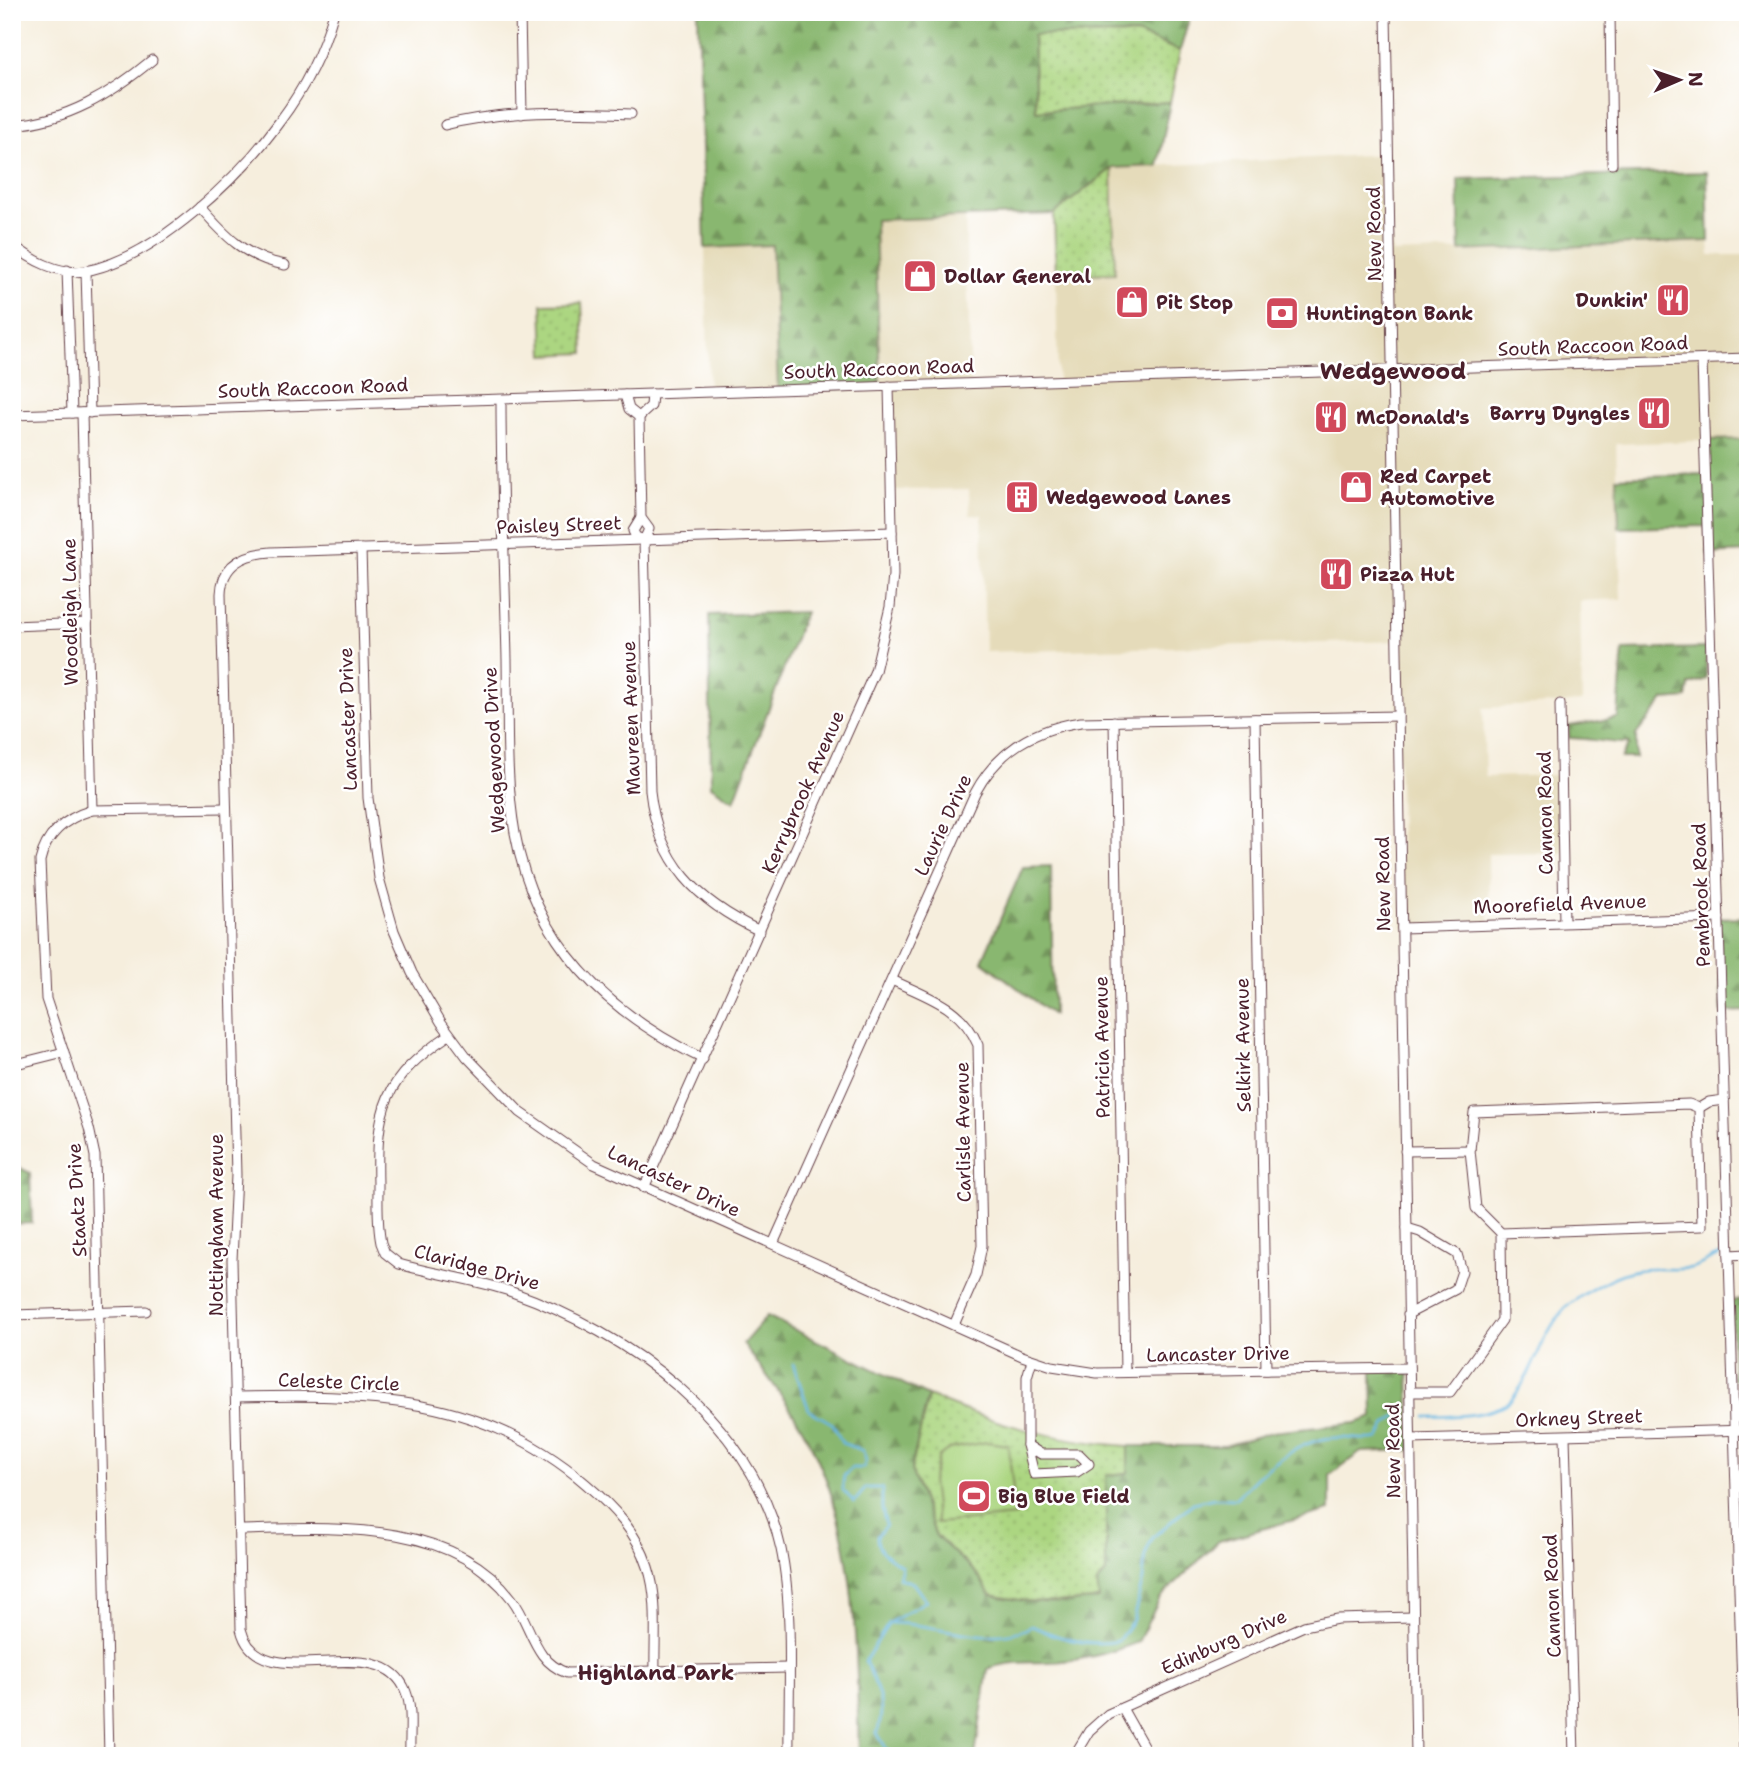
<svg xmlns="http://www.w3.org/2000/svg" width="1760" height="1768" font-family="'Shantell Sans',sans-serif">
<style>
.built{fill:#e5dbba}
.grass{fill:url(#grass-dots);stroke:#7b7a56;stroke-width:2}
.forest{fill:url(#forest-firs);stroke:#6a6b4d;stroke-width:2}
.garden{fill:#acd681;stroke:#7b7a56;stroke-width:2}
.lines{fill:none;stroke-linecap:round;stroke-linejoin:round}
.stream{stroke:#68b7e2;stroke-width:2.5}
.minor-casing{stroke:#643e46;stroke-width:11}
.minor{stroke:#fff;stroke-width:9}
.labels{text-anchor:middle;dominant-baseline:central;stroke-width:5;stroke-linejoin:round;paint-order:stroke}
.street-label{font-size:19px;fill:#4a1f2b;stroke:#fff}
.poi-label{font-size:19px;font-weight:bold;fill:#4a1f2b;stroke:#fff;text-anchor:start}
.neighbourhood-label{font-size:21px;font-weight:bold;fill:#4a1f2b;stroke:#fff}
.quarter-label{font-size:23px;font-weight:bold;fill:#4a1f2b;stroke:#fff}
</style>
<defs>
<pattern id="grass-dots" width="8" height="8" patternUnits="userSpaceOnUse" patternTransform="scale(1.75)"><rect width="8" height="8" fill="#acd681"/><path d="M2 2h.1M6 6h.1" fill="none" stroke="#96b770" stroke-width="1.8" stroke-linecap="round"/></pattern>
<pattern id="forest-firs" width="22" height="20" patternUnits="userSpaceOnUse" patternTransform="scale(1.75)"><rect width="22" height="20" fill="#89b76f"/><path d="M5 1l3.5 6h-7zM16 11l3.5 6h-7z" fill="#72945b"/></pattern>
</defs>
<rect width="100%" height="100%" fill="#fff"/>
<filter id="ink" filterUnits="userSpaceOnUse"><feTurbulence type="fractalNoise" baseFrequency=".0143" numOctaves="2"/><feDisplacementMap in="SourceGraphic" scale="14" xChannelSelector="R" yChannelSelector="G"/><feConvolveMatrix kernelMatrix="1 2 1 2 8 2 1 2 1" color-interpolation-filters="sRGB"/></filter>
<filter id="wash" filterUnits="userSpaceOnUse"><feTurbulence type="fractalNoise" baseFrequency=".00686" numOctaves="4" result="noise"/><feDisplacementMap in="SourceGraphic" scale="28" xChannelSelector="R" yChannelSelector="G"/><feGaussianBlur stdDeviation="1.57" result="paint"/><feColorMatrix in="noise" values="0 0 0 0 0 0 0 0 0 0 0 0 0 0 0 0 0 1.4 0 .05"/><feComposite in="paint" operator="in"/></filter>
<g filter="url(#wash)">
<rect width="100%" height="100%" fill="#f6eedd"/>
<!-- built -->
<g class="built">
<polygon points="1389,154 1392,253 1709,241 1710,255 1748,255 1748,439 1616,444 1621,599 1580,601 1582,702 1483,708 1485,777 1561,775 1563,853 1488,854 1489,925 1402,928 1396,641 985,652 982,515 970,515 969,489 891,490 889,387 880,387 875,220 965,217 971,383 1058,381 1056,275 1115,272 1112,168"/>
<polygon points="772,245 778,390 709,392 705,248"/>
</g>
<!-- grass -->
<g class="grass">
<polygon points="1137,34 1180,51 1170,102 1036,111 1033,35"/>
<polygon points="1112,168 1115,273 1056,275 1054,214"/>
<polygon points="582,303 584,353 544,355 542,304"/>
<path d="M928 1396C996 1424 1055 1441 1128 1446V1473L1106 1475V1573L1099 1599C1063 1605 1027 1603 991 1595L975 1572 936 1536 911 1470Z"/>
</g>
<!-- forest -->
<g class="forest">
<polygon points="698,12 1191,12 1180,51 1137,34 1033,35 1036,111 1170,102 1158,166 1112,168 1054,214 875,220 880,387 778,390 772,245 705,248"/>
<polygon points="1707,172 1709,241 1460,251 1458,179"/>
<polygon points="1748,439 1748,552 1708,554 1706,526 1619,528 1617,477 1705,474 1704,440"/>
<polygon points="805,612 734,801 711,786 709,615"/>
<path d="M1706 648V679L1689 685 1687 698 1664 700 1636 735V758H1621L1629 743C1608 744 1591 738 1569 738V726L1618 718 1623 650Z"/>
<polygon points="1051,866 1053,1015 982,961 1023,867"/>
<polygon points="1748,917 1748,1011 1722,1012 1719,918"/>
<polygon points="12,1164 30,1173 32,1223 12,1224"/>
<polygon points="1748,1300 1748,1379 1733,1380 1731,1301"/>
<path d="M767 1316 928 1396 911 1470 936 1536 975 1572 991 1595C1027 1603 1063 1605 1099 1599L1097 1583 1106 1573V1475L1128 1473V1446H1225L1272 1432 1356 1423 1373 1417 1372 1369 1409 1368 1411 1450 1361 1452 1330 1475V1510L1219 1541 1160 1598 1138 1642C1109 1654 1079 1661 1047 1662 1025 1663 1009 1661 988 1669L975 1756H859C856 1654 859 1545 814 1451 796 1412 769 1378 743 1344Z"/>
</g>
<!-- garden -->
<polygon class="garden" points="987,1442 1008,1445 1016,1516 937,1523 932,1481 939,1456 949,1449"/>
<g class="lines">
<!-- stream -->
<g class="stream">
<path d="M793 1364 809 1410 833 1424 842 1443 863 1451 866 1461 863 1468H852L844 1476 842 1489 854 1502 866 1488H882V1509L886 1525 877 1536C877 1554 890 1556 902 1567L899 1578 913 1583 926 1601 892 1621"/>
<path d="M1426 1417C1450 1416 1477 1417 1500 1407 1531 1394 1539 1328 1571 1303 1589 1290 1616 1273 1638 1270 1655 1267 1674 1271 1691 1268 1701 1266 1710 1258 1720 1255"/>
<path d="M891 1756 877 1733C887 1704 876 1687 865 1661L889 1623C934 1622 991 1649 1032 1626 1058 1638 1090 1647 1118 1641L1133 1620 1143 1579 1145 1555 1153 1537 1193 1503 1214 1498 1236 1499C1258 1474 1295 1441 1331 1438 1347 1436 1362 1442 1379 1438L1386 1424 1397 1416"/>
</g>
</g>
</g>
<g filter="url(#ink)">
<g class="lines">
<!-- minor casing -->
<g class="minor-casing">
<g id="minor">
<polyline points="520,12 522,114"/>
<polyline points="1386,12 1416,1756"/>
<polyline points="1610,12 1612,164"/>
<path d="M12 125C67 121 111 94 152 60"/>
<path d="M445 125C505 110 569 111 631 114"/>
<path d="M200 207C225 236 246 258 285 265"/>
<path d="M12 244C31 260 59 275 85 271 156 258 240 177 280 121 304 89 323 51 334 12"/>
<polyline points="67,270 72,413"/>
<polyline points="86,271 90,413"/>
<polyline points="1702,360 1744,1756"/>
<path d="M625 395 629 409 639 417 641 518 649 529 644 540 650 791C658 863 698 902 760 931"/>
<path d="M501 400C501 486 505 573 507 659 508 716 505 777 515 833 535 944 606 1012 703 1059"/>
<polyline points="82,413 92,810"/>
<polyline points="12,415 1748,358"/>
<polyline points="639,417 651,406 652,394"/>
<polyline points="641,518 633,531 636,537 642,539"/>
<polyline points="361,549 368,798 379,878 394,931 412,973 441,1022 467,1057 520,1112 594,1164 1022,1356 1052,1366 1097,1373 1409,1368"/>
<polyline points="12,626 87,623"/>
<polyline points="1560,704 1564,922"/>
<polyline points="1255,719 1266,1370"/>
<polyline points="1114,721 1125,1372"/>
<polyline points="1402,928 1719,918"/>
<path d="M892 980C927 997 962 1006 978 1045L982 1246 976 1275 954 1325"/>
<path d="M449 1035C383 1079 376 1108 378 1184 378 1204 377 1224 381 1243L385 1253 399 1264C437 1275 475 1279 512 1292 629 1333 753 1422 781 1549 794 1611 788 1692 789 1756"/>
<polyline points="12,1065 64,1052"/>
<polyline points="1699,1108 1709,1102 1724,1100"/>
<polyline points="1405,1151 1470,1150"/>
<polyline points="644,1188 875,671 890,607 893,575 889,386"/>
<polyline points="1407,1228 1420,1232 1457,1254 1462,1271 1456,1289 1408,1314"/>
<path d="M773 1244 975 793C998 750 1034 729 1081 722L1398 716"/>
<polyline points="1729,1255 1748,1254"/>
<polyline points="12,1315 146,1311"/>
<polyline points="1410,1392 1450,1392 1502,1320 1501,1233 1476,1208 1470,1150 1474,1112 1689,1104 1699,1108 1702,1226 1501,1233"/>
<path d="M236 1397C365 1394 482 1394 586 1484 613 1507 637 1532 648 1567 659 1600 654 1639 655 1673"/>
<polyline points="1565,1436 1574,1756"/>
<polyline points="1411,1439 1748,1430"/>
<polygon points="1027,1445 1041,1454 1079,1454 1089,1464 1077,1472 1034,1474"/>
<polyline points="1027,1445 1027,1377 1032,1360"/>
<path d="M239 1530C328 1528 451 1518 512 1599 532 1625 533 1661 567 1673L787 1668"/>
<polyline points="1122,1708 1149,1756"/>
<path d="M109 1756 95 1156 89 1128 46 999 40 861C46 834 66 818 92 810L226 808"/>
<path d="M410 1756C409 1736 413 1710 406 1692 381 1625 258 1701 241 1629L232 1260 236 1175 221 594C222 564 243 554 271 552L892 532"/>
<polyline points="1074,1756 1089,1731 1108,1714 1304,1626 1337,1619 1413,1617"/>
</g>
</g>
<!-- minor -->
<use href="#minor" class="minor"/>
</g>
</g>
<!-- icons -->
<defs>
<g id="shop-square" transform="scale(1.75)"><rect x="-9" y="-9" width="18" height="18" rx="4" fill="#d1495b" stroke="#fff"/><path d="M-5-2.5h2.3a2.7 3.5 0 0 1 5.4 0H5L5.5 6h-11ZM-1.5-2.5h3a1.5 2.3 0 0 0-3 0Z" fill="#fff"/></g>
<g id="restaurant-square" transform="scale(1.75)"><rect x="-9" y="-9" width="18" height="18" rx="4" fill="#d1495b" stroke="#fff"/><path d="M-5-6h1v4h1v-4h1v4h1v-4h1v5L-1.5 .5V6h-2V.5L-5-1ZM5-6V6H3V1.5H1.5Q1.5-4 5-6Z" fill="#fff"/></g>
<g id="bank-square" transform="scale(1.75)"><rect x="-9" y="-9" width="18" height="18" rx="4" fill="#d1495b" stroke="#fff"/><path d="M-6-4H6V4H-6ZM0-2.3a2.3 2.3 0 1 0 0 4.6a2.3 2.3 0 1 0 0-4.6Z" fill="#fff"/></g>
<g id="building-square" transform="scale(1.75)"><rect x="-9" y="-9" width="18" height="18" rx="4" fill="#d1495b" stroke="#fff"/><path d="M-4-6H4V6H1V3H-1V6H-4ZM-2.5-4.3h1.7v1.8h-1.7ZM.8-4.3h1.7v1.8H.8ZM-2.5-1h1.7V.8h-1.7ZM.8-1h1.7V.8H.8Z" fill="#fff"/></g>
<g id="stadium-square" transform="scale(1.75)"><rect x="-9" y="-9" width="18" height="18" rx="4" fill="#d1495b" stroke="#fff"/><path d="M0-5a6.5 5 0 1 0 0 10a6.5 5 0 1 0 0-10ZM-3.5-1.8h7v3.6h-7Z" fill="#fff"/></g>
</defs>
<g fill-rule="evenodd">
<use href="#shop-square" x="920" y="276"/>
<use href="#restaurant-square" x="1673" y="300"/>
<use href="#shop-square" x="1132" y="302"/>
<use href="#bank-square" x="1282" y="313"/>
<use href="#restaurant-square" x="1654" y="413"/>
<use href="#restaurant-square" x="1331" y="417"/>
<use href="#shop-square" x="1356" y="487"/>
<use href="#building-square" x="1022" y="497"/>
<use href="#restaurant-square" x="1336" y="574"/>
<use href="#stadium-square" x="974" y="1496"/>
</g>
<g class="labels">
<!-- street labels -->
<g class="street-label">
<text transform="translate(1374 234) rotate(-91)">New Road</text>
<text transform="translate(1593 346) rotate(-2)">South Raccoon Road</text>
<text transform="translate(879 369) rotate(-2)">South Raccoon Road</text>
<text transform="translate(313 388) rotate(-2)">South Raccoon Road</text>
<text transform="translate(559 525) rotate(-2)">Paisley Street</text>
<text transform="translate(70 612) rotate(-91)">Woodleigh Lane</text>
<text transform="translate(631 718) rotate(-92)">Maureen Avenue</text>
<text transform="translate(348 719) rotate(-92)">Lancaster Drive</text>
<text transform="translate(494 750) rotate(-93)">Wedgewood Drive</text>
<text transform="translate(803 792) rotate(-66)">Kerrybrook Avenue</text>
<text transform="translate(1545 813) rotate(-91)">Cannon Road</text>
<text transform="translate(943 825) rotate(-65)">Laurie Drive</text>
<text transform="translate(1383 884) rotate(-91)">New Road</text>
<text transform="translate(1701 895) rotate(-92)">Pembrook Road</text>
<text transform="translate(1560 904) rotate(-2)">Moorefield Avenue</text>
<text transform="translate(1243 1045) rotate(-91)">Selkirk Avenue</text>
<text transform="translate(1102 1047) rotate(-91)">Patricia Avenue</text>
<text transform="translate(963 1132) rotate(-91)">Carlisle Avenue</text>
<text transform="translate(674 1181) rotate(25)">Lancaster Drive</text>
<text transform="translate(77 1200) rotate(-93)">Staatz Drive</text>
<text transform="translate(216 1225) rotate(-90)">Nottingham Avenue</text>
<text transform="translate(477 1267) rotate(15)">Claridge Drive</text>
<text transform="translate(1218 1354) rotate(-1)">Lancaster Drive</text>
<text transform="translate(339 1382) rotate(2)">Celeste Circle</text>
<text transform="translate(1579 1418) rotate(-2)">Orkney Street</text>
<text transform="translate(1393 1451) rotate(-91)">New Road</text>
<text transform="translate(1552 1596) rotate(-92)">Cannon Road</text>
<text transform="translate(1224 1642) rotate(-24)">Edinburg Drive</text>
</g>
<!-- poi labels -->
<g class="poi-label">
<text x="944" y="276">Dollar General</text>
<text x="1648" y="300" text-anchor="end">Dunkin'</text>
<text x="1156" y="302">Pit Stop</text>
<text x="1306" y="313">Huntington Bank</text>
<text x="1630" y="413" text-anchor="end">Barry Dyngles</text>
<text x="1356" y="417">McDonald's</text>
<text x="1380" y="476">Red Carpet<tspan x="1380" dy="22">Automotive</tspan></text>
<text x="1046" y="497">Wedgewood Lanes</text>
<text x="1360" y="574">Pizza Hut</text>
<text x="998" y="1496">Big Blue Field</text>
</g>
<!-- neighbourhood labels -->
<g class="neighbourhood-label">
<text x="656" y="1673">Highland Park</text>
</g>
<!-- quarter labels -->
<g class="quarter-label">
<text x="1393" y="371">Wedgewood</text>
</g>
</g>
<!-- margin -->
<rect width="1760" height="1768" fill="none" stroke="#fff" stroke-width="42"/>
<!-- north arrow -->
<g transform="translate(1679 80) rotate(88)" stroke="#ffffff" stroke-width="5" paint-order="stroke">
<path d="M0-5L12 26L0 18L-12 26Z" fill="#4a1f2b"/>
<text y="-10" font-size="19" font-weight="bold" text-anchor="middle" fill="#4a1f2b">N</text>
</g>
</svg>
